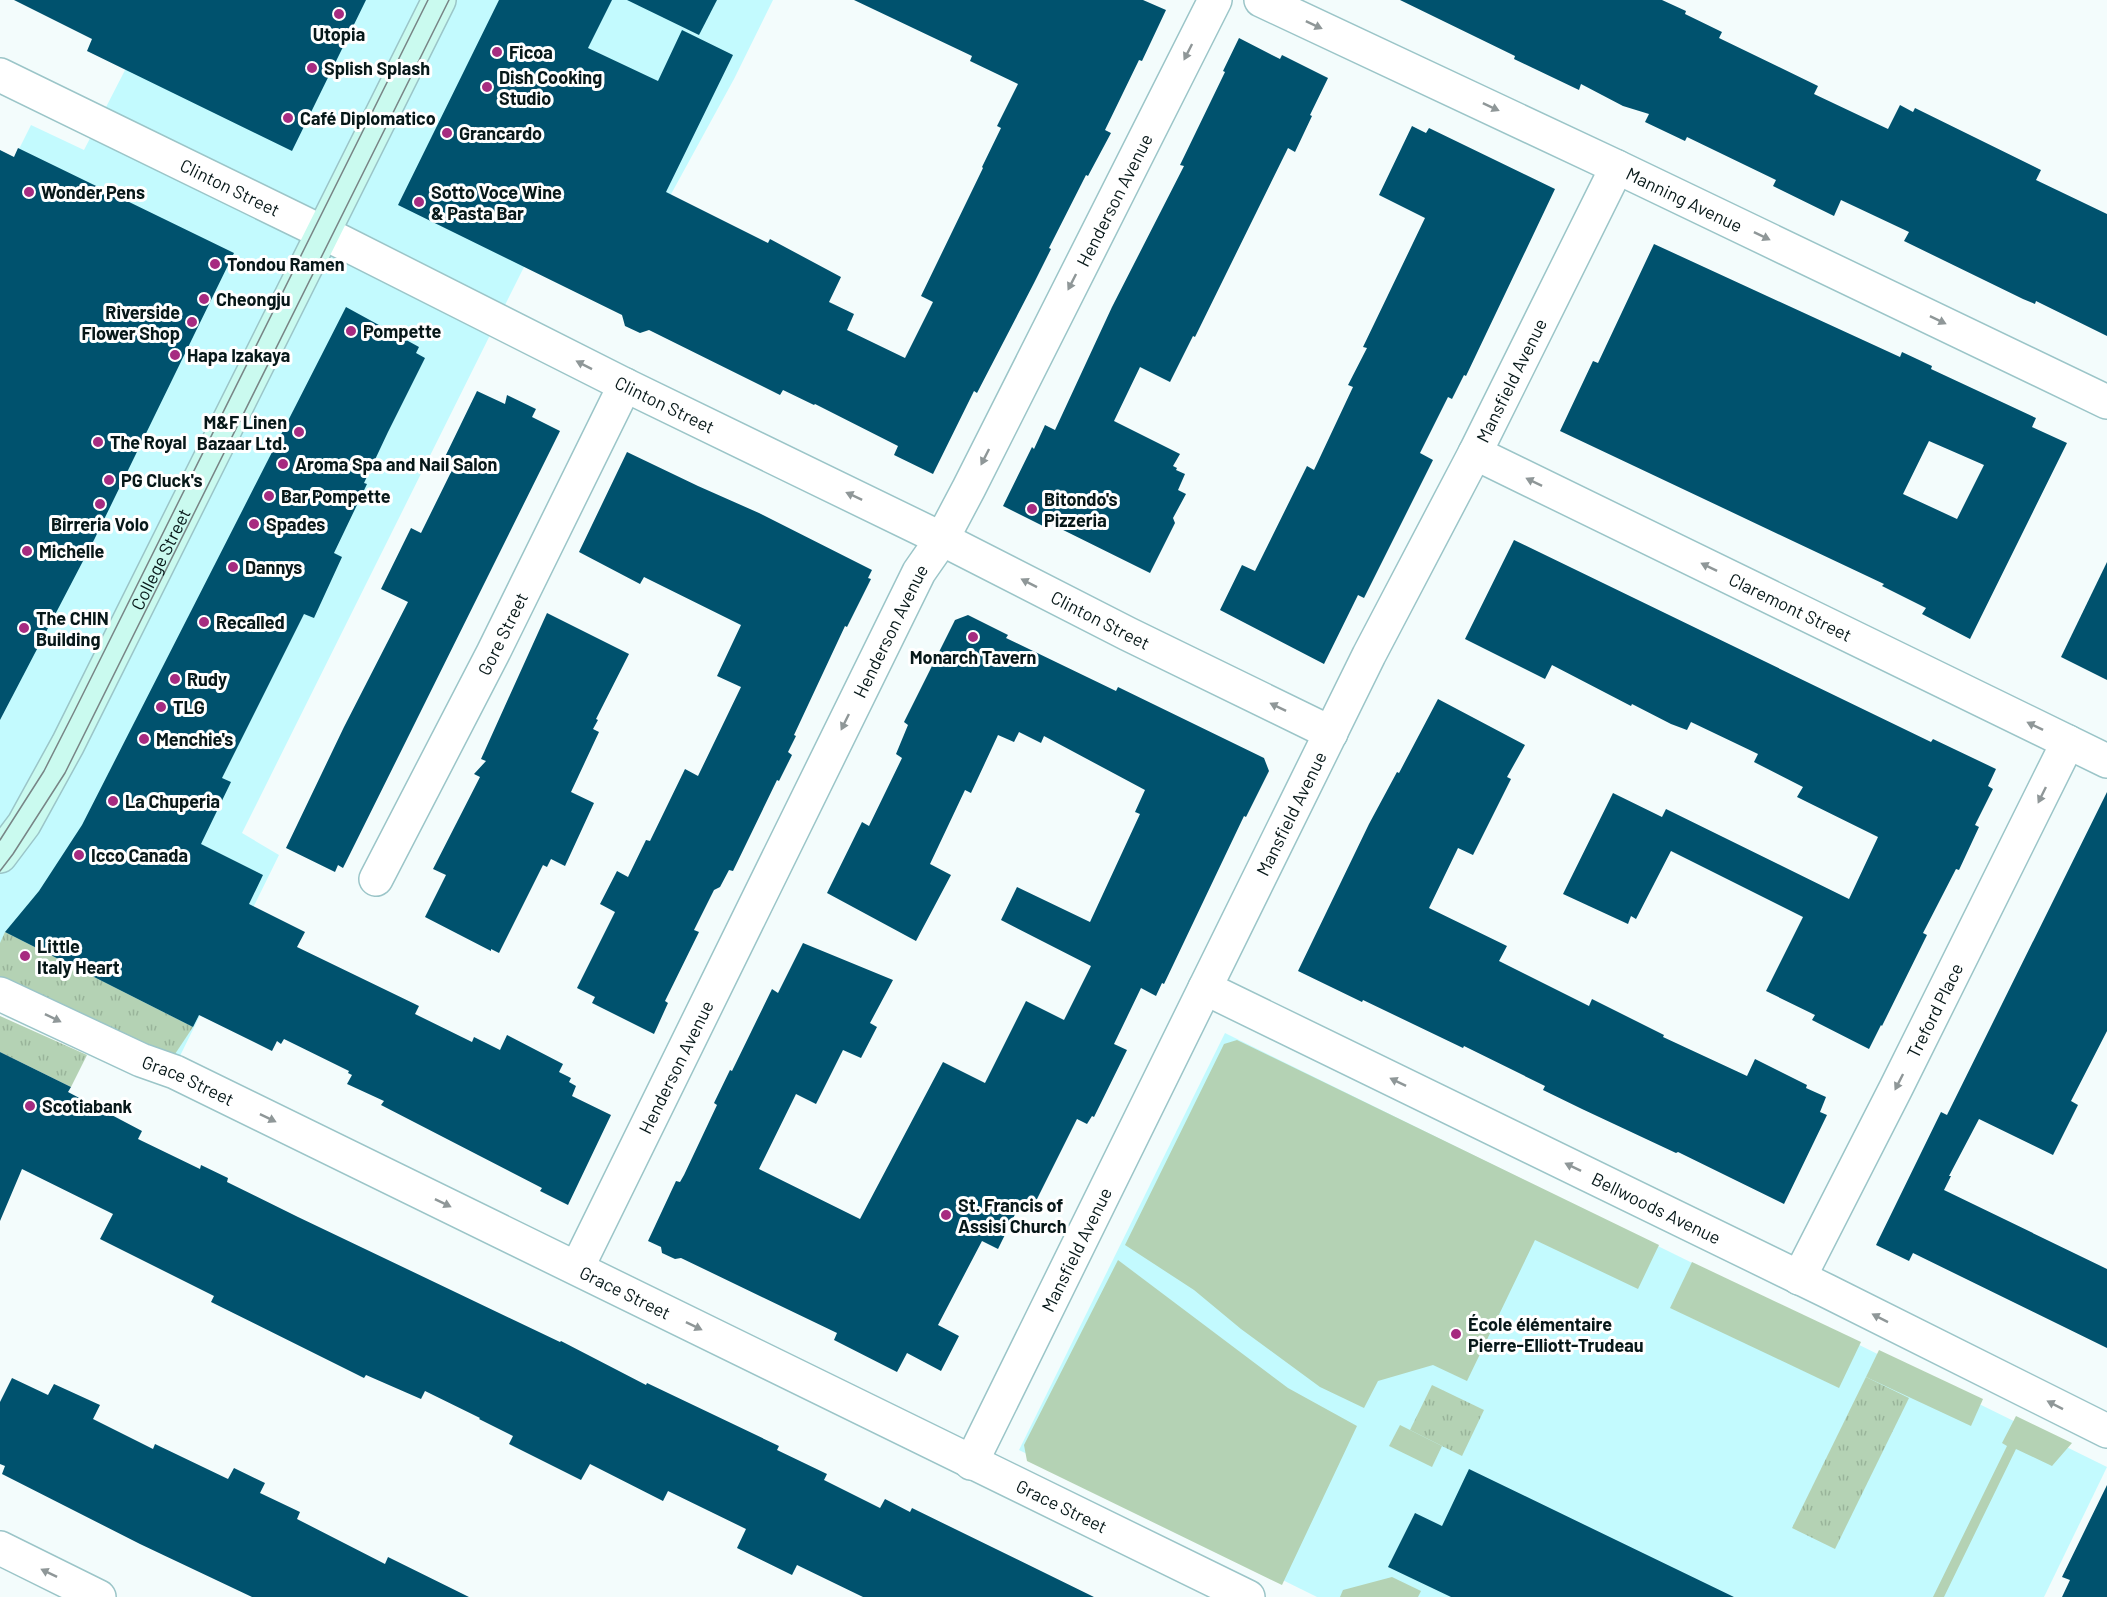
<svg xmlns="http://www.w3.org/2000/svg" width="2107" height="1597" font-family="Barlow,sans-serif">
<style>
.built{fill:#c3fafe}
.green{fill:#b4d2b4}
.park{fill:url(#park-tufts)}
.building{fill:#00526e;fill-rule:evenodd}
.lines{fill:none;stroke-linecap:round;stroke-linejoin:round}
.street-casing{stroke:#9bc5c8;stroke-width:36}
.secondary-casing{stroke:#9bc5c8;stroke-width:36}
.street{stroke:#fff;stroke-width:33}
.secondary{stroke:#cafaef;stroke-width:33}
.tram{stroke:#788586;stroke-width:1.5}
.oneway{fill:#8f9798}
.poi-dot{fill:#a62b80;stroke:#fff;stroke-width:2}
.labels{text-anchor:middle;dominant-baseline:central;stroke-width:6;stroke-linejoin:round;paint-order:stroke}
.poi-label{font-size:18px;font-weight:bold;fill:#071819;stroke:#fff;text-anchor:start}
.street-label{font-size:18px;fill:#071819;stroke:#fff}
</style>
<defs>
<pattern id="park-tufts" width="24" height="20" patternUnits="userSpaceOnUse" patternTransform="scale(1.5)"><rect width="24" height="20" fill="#b4d2b4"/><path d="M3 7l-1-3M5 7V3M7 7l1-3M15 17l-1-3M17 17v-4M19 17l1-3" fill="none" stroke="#99b49a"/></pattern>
</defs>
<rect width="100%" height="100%" fill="#f3fcfc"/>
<!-- built -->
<g class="built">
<polygon points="161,0 773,0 734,79 664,207 524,267 242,833 279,855 178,1060 0,980 0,187 31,125 84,150"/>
<polygon points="1225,1033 2107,1467 2044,1597 1317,1597 1019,1450"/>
</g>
<!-- green -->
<g class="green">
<polygon points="1237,1040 1659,1245 1638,1289 1535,1240 1467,1381 1433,1365 1378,1381 1364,1408 1320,1387 1241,1329 1194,1290 1125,1245 1224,1044"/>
<polygon points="1118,1260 1288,1388 1357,1426 1282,1585 1027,1461 1024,1445"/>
<polygon points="1692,1262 1861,1342 1839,1388 1670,1308"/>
<polygon points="1879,1350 1983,1399 1971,1426 1866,1377"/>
<polygon points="2016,1416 2072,1443 2052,1466 2016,1449 1944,1597 1933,1597 2007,1446 2002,1443"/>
<polygon points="1400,1425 1442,1446 1432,1467 1389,1446"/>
<polygon points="1392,1577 1421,1591 1418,1597 1340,1597 1343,1590"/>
</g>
<!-- park -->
<g class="park">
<polygon points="5,932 193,1027 173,1057 2,981 0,978 0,943"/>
<polygon points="0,1016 87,1055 71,1087 0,1052"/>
<polygon points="1866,1377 1909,1398 1835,1549 1792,1528"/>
<polygon points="1432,1385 1484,1410 1462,1456 1410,1430"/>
</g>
<!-- building -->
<g class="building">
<polygon points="14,0 366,0 292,151 87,51 92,39"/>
<polygon points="499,0 612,0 588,48 658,81 682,30 733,55 666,192 768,243 770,239 841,277 829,302 854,314 847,330 905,358 933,302 921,296 983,168 982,167 1001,128 997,126 1018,84 970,61 972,56 854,0 1143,0 1166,10 1142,61 1139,60 1105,130 1111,133 1088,176 1086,175 1049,248 1051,249 1034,283 977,393 974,391 933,474 894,455 898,446 815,404 814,405 783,390 780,395 649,330 640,333 625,326 622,315 398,205"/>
<polygon points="627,0 717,0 699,35"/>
<polygon points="1400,0 1662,0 1686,11 1685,14 1722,32 1719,38 1818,86 1814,94 1888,129 1900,105 1913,112 1915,108 2041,170 2036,180 2107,214 2107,336 2036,301 2035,304 2023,299 1904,241 1909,232 1841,200 1834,216 1773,186 1776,180 1687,137 1685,141 1645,122 1649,114 1623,106 1581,84 1579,90 1514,59 1515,56"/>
<polygon points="1239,38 1280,59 1282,55 1328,78 1310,115 1312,116 1295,152 1288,148 1195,337 1193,336 1170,382 1140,367 1114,421 1180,454 1173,466 1177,468 1176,470 1185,474 1178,490 1186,494 1173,518 1175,523 1150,573 1049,523 1047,528 1003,506 1032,447 1034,449 1045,425 1055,430 1112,307 1184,166 1180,165 1225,72 1223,71"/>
<polygon points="1412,126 1426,133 1429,128 1555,189 1466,376 1464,375 1452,399 1448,397 1420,453 1433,460 1364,598 1358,595 1324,664 1220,610 1242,565 1255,571 1307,466 1314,470 1353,387 1348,385 1367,348 1363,347 1425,218 1379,195"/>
<polygon points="18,148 234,253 94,540 0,720 0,150 14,157"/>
<path d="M1654 244 1900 357 1902 352 1932 366 1931 369 2036 418 2032 427 2067 443 1970 639 1922 614 1926 608 1882 586 1884 584 1560 431 1593 361 1598 363ZM1929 441 1984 465 1957 519 1903 494Z"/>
<polygon points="346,307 419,347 416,353 425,358 388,432 364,483 367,484 334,553 342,557 314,618 304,614 222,778 231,782 201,844 263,875 249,904 305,932 297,947 419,1006 415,1014 472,1042 474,1037 500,1050 507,1035 563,1064 559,1072 571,1078 569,1082 576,1086 572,1096 611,1115 568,1205 540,1191 542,1188 381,1105 384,1101 347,1084 352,1075 348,1073 349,1071 284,1039 281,1044 277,1041 272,1051 199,1015 193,1027 5,932 39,891 82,825"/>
<polygon points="477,391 505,404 507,395 536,409 532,417 560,431 343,868 338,865 335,872 286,848 344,727 408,602 381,589 411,528 421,533 454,466 443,461"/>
<polygon points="627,452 698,486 759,513 872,570 868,578 871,579 847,627 845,626 794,735 796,736 788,752 792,755 779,781 777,780 733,871 729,870 720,887 714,890 694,930 699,932 665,1001 668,1003 654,1034 592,1003 595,997 577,988 615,912 600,904 617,871 628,877 646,840 650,841 685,769 698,776 741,687 717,676 741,625 644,577 640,584 579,552"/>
<polygon points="1514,540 1931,742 1933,739 1996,769 1988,786 1993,789 1975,825 1979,827 1959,870 1956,869 1923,933 1927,935 1882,1026 1881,1025 1869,1049 1812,1020 1815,1015 1766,991 1803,917 1671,851 1636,919 1631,916 1628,924 1563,894 1613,793 1662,817 1666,809 1849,899 1878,837 1797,797 1803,787 1754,762 1758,754 1691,722 1687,730 1671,724 1632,704 1631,706 1552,665 1545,679 1465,639"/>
<polygon points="2107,562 2107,680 2061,657"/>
<polygon points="547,613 629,654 596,719 598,720 593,729 599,732 571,792 594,803 565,866 551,859 547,867 543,865 499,953 491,949 491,951 425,917 446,875 433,869 480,777 474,774 486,761 481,759"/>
<polygon points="968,615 1008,635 1006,638 1116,691 1118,687 1264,758 1269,771 1246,817 1244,816 1164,984 1162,983 1156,996 1141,988 1114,1044 1127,1050 1094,1117 1092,1116 1087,1124 1077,1119 1034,1205 1022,1200 998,1249 982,1241 938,1325 959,1336 941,1371 907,1353 897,1372 834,1340 837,1333 681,1258 675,1259 662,1253 661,1247 648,1241 676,1181 680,1182 684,1175 717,1105 714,1103 730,1070 732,1071 772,989 778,993 803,943 893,980 870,1023 877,1027 861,1058 843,1050 816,1104 796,1094 759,1169 860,1219 943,1062 985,1083 1026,1001 1064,1020 1091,966 1001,920 1017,887 1090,922 1140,814 1135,812 1145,790 1044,736 1041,743 1019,732 1014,742 998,735 971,793 965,790 930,864 951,875 916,941 827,893 862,822 869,826 902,758 896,754 908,725 904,722 955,620"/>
<polygon points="1438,699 1525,745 1507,777 1511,779 1473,855 1458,848 1429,908 1507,946 1499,961 1589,1006 1592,999 1664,1035 1663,1037 1747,1076 1755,1059 1807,1085 1806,1088 1826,1097 1820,1112 1827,1115 1784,1204 1678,1152 1676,1153 1582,1109 1543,1090 1545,1086 1464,1046 1463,1048 1363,1000 1362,1002 1298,971 1369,824 1397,772 1399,773"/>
<polygon points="2107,792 2107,1031 2071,1101 2078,1105 2053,1155 1979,1119 1949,1176 1951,1176 1944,1190 2107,1269 2107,1348 1913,1253 1909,1261 1876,1245 1941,1112 1947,1115"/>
<polygon points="0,1052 71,1087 68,1092 142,1131 138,1139 200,1169 201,1165 228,1178 227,1182 298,1217 560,1342 561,1341 646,1385 647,1383 779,1446 777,1450 827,1474 824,1480 880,1508 885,1499 910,1512 912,1508 1094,1597 863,1597 797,1565 792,1575 737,1548 746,1529 668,1491 663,1501 590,1464 581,1480 509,1444 513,1436 479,1419 480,1418 425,1391 421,1399 366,1375 364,1378 211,1302 214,1296 100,1239 113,1214 22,1169 0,1221"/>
<polygon points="12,1378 48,1395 54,1384 100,1405 93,1419 153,1449 155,1444 228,1479 234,1468 265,1483 260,1493 300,1512 297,1519 385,1564 388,1557 469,1597 252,1597 140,1544 2,1474 5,1466 0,1464 0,1402"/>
<polygon points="1469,1469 1734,1597 1451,1597 1388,1567 1415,1513 1442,1526"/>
<polygon points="2107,1485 2107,1597 2062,1597 2070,1580 2062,1577"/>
</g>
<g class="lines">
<!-- street casing -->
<g class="street-casing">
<g id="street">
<path id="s1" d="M1261 0 1617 167 2107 402"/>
<path id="s2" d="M0 75 324 233 625 385 942 539 1128 634 1331 733"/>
<path id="s3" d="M1475 453 2107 761"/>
<path id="s4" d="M376 879 493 653 625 385"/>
<path id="s5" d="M1205 988 1827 1291 2107 1431"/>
<path id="s6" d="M0 994 141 1060 175 1072 1248 1597"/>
<path id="s7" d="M577 1268 919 572 942 539 969 488 1215 0"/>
<path id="s8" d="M1799 1278 1896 1088 2068 742"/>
<path id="s9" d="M971 1463 1369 655 1475 453 1617 167"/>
<polyline points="0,1548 99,1597"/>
</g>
</g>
<!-- secondary casing -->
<g class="secondary-casing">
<g id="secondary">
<path id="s10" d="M0 856 24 824 68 744 439 0"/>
</g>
</g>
<!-- street -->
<use href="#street" class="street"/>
<!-- secondary -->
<use href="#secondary" class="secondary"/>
<!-- tram -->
<g class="tram">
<polyline points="0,840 44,771 74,712 428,0"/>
<polyline points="0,871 13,854 65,773 449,0"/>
</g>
</g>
<!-- one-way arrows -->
<defs><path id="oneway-solid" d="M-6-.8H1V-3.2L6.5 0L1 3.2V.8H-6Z" transform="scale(1.5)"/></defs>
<g class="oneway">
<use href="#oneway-solid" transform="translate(1314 25) rotate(25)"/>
<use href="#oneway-solid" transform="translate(1188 52) rotate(117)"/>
<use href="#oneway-solid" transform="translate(1491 107) rotate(25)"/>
<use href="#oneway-solid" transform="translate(1762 236) rotate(26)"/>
<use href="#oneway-solid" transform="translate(1072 282) rotate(117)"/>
<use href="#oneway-solid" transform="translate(1938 320) rotate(26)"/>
<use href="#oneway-solid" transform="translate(584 365) rotate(-153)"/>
<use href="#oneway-solid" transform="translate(985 457) rotate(117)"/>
<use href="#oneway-solid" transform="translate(1534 482) rotate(-154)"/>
<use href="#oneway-solid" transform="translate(854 496) rotate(-155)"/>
<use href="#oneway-solid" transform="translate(1709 567) rotate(-154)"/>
<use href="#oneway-solid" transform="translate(1029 583) rotate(-153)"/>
<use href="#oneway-solid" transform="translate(1278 707) rotate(-154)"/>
<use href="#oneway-solid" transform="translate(845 722) rotate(116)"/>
<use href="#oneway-solid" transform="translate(2035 726) rotate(-154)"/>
<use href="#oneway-solid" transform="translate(2042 795) rotate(116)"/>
<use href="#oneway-solid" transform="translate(53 1018) rotate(26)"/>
<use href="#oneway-solid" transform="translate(1398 1082) rotate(-154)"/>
<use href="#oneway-solid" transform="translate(1899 1082) rotate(117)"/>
<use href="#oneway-solid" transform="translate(268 1118) rotate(26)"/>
<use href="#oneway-solid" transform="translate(1573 1167) rotate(-154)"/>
<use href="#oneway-solid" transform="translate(443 1203) rotate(26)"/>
<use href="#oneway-solid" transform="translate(1880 1318) rotate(-153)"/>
<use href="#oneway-solid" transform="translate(694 1326) rotate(26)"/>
<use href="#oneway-solid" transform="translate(2055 1405) rotate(-153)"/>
<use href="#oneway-solid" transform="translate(49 1573) rotate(-154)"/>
</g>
<!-- markers -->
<g class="poi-dot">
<circle cx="339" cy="14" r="6"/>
<circle cx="497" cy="52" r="6"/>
<circle cx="312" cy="68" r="6"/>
<circle cx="487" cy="87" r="6"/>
<circle cx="288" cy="118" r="6"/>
<circle cx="447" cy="133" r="6"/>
<circle cx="29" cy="192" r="6"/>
<circle cx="419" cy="202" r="6"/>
<circle cx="215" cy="264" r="6"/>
<circle cx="204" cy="299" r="6"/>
<circle cx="192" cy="322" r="6"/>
<circle cx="351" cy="331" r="6"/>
<circle cx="175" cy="355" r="6"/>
<circle cx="299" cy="432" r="6"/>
<circle cx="98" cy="442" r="6"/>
<circle cx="283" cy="464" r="6"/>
<circle cx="109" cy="480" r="6"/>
<circle cx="269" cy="496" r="6"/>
<circle cx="100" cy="504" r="6"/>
<circle cx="1032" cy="509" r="6"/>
<circle cx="254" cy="524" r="6"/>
<circle cx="27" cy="551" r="6"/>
<circle cx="233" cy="567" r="6"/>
<circle cx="204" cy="622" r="6"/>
<circle cx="24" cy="628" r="6"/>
<circle cx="973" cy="637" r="6"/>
<circle cx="175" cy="679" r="6"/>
<circle cx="161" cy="707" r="6"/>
<circle cx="144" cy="739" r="6"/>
<circle cx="113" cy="801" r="6"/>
<circle cx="79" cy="855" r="6"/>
<circle cx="25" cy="956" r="6"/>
<circle cx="30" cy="1106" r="6"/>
<circle cx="946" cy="1215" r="6"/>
<circle cx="1456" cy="1334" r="6"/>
</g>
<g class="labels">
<!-- poi labels -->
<g class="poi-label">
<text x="339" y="34" text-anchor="middle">Utopia</text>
<text x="509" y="52">Ficoa</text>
<text x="324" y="68">Splish Splash</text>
<text x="499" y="77">Dish Cooking<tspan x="499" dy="21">Studio</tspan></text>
<text x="300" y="118">Café Diplomatico</text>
<text x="459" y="133">Grancardo</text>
<text x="41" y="192">Wonder Pens</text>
<text x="431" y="192">Sotto Voce Wine<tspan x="431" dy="21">&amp; Pasta Bar</tspan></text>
<text x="227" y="264">Tondou Ramen</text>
<text x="216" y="299">Cheongju</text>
<text x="180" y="312" text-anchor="end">Riverside<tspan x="180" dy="21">Flower Shop</tspan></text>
<text x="363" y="331">Pompette</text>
<text x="187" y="355">Hapa Izakaya</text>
<text x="287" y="422" text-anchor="end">M&amp;F Linen<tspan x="287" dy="21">Bazaar Ltd.</tspan></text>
<text x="110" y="442">The Royal</text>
<text x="295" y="464">Aroma Spa and Nail Salon</text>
<text x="121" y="480">PG Cluck's</text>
<text x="281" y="496">Bar Pompette</text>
<text x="1044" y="499">Bitondo's<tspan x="1044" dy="21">Pizzeria</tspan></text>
<text x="100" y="524" text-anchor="middle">Birreria Volo</text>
<text x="266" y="524">Spades</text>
<text x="39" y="551">Michelle</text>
<text x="245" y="567">Dannys</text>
<text x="36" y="618">The CHIN<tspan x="36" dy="21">Building</tspan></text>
<text x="216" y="622">Recalled</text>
<text x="973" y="657" text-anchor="middle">Monarch Tavern</text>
<text x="187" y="679">Rudy</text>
<text x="173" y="707">TLG</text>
<text x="156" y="739">Menchie's</text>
<text x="125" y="801">La Chuperia</text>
<text x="91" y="855">Icco Canada</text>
<text x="37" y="946">Little<tspan x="37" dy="21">Italy Heart</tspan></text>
<text x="42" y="1106">Scotiabank</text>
<text x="958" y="1205">St. Francis of<tspan x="958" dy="21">Assisi Church</tspan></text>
<text x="1468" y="1324">École élémentaire<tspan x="1468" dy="21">Pierre-Elliott-Trudeau</tspan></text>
</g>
<!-- street labels -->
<g class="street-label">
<text stroke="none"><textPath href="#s2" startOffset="256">Clinton Street</textPath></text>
<text stroke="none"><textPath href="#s1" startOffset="468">Manning Avenue</textPath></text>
<text stroke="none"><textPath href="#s7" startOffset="1196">Henderson Avenue</textPath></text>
<text stroke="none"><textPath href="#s9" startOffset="1210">Mansfield Avenue</textPath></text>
<text stroke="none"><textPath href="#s2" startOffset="742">Clinton Street</textPath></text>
<text stroke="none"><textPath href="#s10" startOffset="338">College Street</textPath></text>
<text stroke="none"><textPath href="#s3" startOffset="351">Claremont Street</textPath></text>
<text stroke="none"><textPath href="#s2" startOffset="1228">Clinton Street</textPath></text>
<text stroke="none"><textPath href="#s7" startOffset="710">Henderson Avenue</textPath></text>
<text stroke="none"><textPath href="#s4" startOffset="276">Gore Street</textPath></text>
<text stroke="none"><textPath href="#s9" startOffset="724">Mansfield Avenue</textPath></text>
<text stroke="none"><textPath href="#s8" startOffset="300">Treford Place</textPath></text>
<text stroke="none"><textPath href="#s7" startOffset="224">Henderson Avenue</textPath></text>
<text stroke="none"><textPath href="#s6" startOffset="207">Grace Street</textPath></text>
<text stroke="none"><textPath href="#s5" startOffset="502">Bellwoods Avenue</textPath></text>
<text stroke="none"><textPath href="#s9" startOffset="238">Mansfield Avenue</textPath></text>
<text stroke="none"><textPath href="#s6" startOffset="693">Grace Street</textPath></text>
<text stroke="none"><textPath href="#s6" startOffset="1179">Grace Street</textPath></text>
</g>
</g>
</svg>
